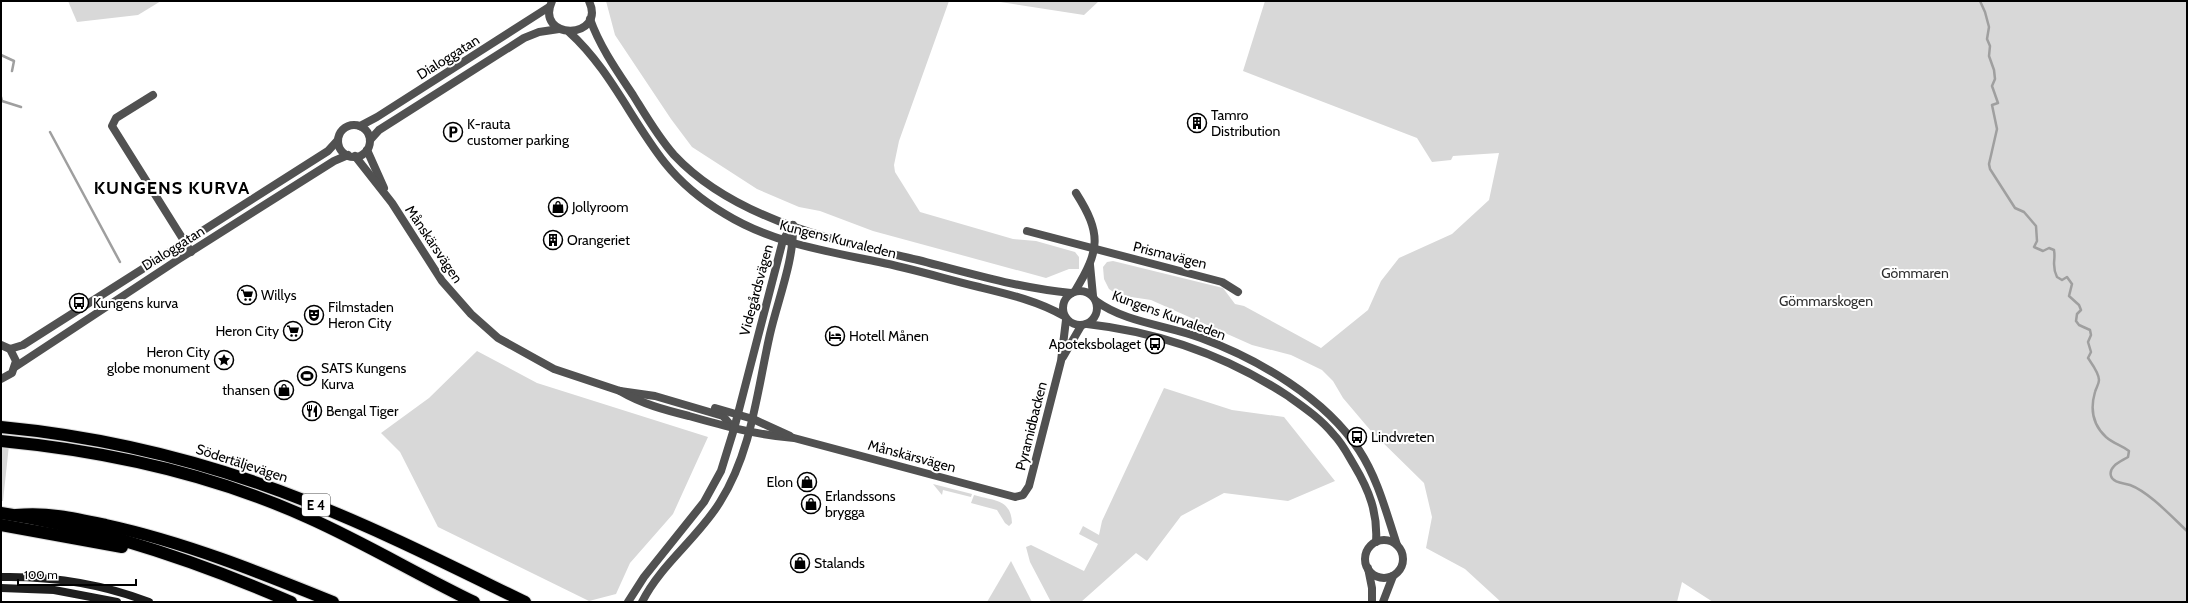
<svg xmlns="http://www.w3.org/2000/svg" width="2188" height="603" font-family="Cabin,sans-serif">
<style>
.green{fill:#d8d8d8}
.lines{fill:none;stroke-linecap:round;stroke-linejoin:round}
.stream{stroke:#9f9f9f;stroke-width:2.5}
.motorway-casing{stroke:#dbdbdb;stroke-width:14}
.minor{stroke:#515151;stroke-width:8}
.tertiary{stroke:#515151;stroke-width:8}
.secondary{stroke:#1e1e1e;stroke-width:8}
.motorway{stroke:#000;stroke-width:12}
.labels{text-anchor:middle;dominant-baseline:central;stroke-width:4;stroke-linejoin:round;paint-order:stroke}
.shield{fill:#fff;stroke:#4c4c4c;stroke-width:1}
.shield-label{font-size:13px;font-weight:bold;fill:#000}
.street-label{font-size:14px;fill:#000;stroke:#fff}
.poi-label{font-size:14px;fill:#000;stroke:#fff;text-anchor:start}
.park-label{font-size:14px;fill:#2f2f2f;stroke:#fff}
.district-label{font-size:18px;font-weight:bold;letter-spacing:1px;fill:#000;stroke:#fff}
</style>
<rect width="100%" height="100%" fill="#fff"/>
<!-- green -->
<g class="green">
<polygon points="68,1 161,1 138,15 77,22"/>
<polygon points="606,1 949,1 899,141 894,165 895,172 920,212 1013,239 1036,241 1075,252 1079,257 1079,269 1069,269 1046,278 873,231 820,211 799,207 757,189 692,147 671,119 615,35"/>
<polygon points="994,1 1099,1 1084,15"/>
<polygon points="1265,1 2187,1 2187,602 1713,602 1682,582 1677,602 1501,602 1465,569 1426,548 1432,517 1424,483 1371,431 1343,398 1333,381 1322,370 1291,355 1252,345 1151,300 1118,295 1109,289 1104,279 1103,267 1107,262 1113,261 1223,288 1235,304 1244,306 1321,348 1368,310 1381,281 1399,258 1452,234 1489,200 1499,153 1453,156 1451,160 1432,162 1417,138 1243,71"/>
<polygon points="477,351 537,383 708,437 673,514 630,563 616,594 589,601 438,527 400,452 381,433 429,398"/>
<polygon points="1164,388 1232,410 1284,417 1335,481 1288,501 1224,493 1181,516 1147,561 1136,553 1081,602 1051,602 1030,562 1026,547 1031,545 1084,571 1098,544 1079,534 1083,526 1099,535 1102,521"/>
<polygon points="1,445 9,445 3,501 1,501"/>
<polygon points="933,484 972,494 971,497 943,490 942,495"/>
<path d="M974 495C994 501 1011 499 1012 523L1009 526 1005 523 997 510 971 503Z"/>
<polygon points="1011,561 1032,602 987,602"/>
</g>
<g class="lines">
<!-- stream -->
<g class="stream">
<path d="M1980 1 1985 12 1989 27 1987 39 1990 46 1989 56 1994 70 1995 79 1992 86 1998 103 1992 105 1997 129 1989 164 1990 169 2015 208 2024 212 2036 226 2037 241 2034 247 2043 251 2049 248 2054 250C2056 261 2051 265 2057 277L2062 280 2067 277 2072 284 2069 296 2079 305 2081 310 2077 314 2076 321 2079 325 2090 330 2091 335 2088 342 2091 352 2088 358C2092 364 2099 373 2099 380 2099 384 2096 388 2095 392 2090 409 2092 424 2106 437 2114 444 2121 445 2129 451L2128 457C2122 461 2108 466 2111 476 2113 483 2124 483 2130 485 2149 492 2172 517 2187 531"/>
<polyline points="1,55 14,61 12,71"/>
<polyline points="1,97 2,101 21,107"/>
<polyline points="50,132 120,262"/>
</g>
<!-- motorway casing -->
<g class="motorway-casing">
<g id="motorway">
<path d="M1 427C106 437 208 462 306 501 380 530 453 567 525 602"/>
<path d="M1 441C106 451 212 474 309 518 365 543 418 575 474 602"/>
<path d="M1 513C100 528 199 562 291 602"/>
<path d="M16 515C48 512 74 518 106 525 184 542 259 572 333 602"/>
<polyline points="1,525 122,547"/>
</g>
</g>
<!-- minor -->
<g class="minor">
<polyline points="153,95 116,118 112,126 191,252"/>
<polyline points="367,150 384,188"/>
<polyline points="355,156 392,203 442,281 471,314 498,338 554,369 620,391 655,396 723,416 734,429"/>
<polyline points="1027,231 1222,282 1238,292"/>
<polyline points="1090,265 1093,296"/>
<path d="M1075 291C1100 250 1102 234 1076 193"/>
<polyline points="1063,357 1081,326"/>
<path d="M620 391C642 404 665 410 689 416 724 426 757 435 794 438L1015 497 1023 495 1029 486 1061 361 1066 320"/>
<polyline points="715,408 753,419 790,436"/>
</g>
<!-- tertiary -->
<g class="tertiary">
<path d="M552 1C534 41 607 40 589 1"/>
<path d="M590 19C600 47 617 71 633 95 646 116 658 137 674 155 735 220 834 240 918 260 968 273 1019 288 1071 293"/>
<path d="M569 32C610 69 631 120 665 163 681 183 703 201 725 214 772 243 826 251 879 262 913 269 946 279 979 287 1008 294 1038 301 1064 316"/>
<circle cx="354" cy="141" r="16"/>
<polyline points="360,126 377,117 549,7"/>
<polyline points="370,140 379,130 524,38 539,32 559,29"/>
<circle cx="1080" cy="308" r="17"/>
<path d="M1096 301C1126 323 1167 325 1201 338 1258 359 1325 398 1359 450 1378 479 1386 512 1397 545"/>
<path d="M1087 324C1159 332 1227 356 1288 396 1305 408 1321 419 1334 435 1342 443 1348 455 1354 465 1369 490 1378 513 1376 542"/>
<polyline points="1,345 10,349 16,361 12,373 1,379"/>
<polyline points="10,349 23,345 328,151 338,140"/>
<polyline points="15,367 179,259 334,161 348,155"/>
<circle cx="1384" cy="559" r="19"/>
<polyline points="1368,568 1372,588 1372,602"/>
<polyline points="628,602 644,577 704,502 721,471 734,429 783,240 793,225"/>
<path d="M642 602C661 564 698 538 720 502 752 451 757 391 770 334 778 299 794 261 793 225"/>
<polyline points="1383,602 1393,576"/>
</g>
<!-- secondary -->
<g class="secondary">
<path d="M1 577C53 576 100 583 149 602"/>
<polyline points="1,588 54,590 117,602"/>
</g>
<!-- motorway -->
<use href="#motorway" class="motorway"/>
</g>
<!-- icons -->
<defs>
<g id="building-ring" transform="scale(1)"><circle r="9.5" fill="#fff" stroke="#000" stroke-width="1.5"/><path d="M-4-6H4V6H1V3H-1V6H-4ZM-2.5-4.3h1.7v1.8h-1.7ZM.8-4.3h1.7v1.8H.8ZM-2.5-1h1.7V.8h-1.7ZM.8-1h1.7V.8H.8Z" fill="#000"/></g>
<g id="parking-ring" transform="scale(1)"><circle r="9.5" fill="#fff" stroke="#000" stroke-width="1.5"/><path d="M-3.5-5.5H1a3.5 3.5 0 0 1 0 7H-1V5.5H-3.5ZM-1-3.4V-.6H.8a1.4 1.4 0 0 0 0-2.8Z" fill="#000"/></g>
<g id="shop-ring" transform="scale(1)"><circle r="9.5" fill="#fff" stroke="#000" stroke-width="1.5"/><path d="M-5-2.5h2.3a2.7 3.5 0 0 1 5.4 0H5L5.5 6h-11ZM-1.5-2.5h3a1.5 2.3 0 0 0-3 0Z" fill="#000"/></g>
<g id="supermarket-ring" transform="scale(1)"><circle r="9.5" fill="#fff" stroke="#000" stroke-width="1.5"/><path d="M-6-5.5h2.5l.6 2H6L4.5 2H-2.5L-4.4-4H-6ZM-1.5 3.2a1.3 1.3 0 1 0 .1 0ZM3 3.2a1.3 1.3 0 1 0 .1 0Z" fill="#000"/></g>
<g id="bus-ring" transform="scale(1)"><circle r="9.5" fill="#fff" stroke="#000" stroke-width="1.5"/><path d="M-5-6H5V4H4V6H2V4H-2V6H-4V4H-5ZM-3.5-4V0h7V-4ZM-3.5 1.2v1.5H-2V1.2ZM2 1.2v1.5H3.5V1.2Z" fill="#000"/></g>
<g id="theatre-ring" transform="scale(1)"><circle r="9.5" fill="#fff" stroke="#000" stroke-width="1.5"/><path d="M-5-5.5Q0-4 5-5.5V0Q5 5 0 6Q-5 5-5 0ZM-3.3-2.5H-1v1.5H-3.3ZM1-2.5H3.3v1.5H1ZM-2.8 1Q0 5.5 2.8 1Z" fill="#000"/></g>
<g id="hotel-ring" transform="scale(1)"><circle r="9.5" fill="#fff" stroke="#000" stroke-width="1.5"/><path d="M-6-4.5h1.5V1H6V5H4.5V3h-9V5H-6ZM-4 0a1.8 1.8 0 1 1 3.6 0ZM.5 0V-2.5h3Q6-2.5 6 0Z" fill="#000"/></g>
<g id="sight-ring" transform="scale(1)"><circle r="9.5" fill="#fff" stroke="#000" stroke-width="1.5"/><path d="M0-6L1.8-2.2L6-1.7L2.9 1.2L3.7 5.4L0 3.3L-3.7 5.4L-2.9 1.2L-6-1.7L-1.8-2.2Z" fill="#000"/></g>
<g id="stadium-ring" transform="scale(1)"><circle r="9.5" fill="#fff" stroke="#000" stroke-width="1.5"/><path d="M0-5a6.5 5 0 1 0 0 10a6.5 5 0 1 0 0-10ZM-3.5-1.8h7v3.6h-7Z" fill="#000"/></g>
<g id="restaurant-ring" transform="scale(1)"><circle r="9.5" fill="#fff" stroke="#000" stroke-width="1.5"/><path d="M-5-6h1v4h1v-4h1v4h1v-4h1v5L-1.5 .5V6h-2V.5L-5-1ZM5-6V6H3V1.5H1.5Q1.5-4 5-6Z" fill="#000"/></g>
</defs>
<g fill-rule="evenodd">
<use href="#building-ring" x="1197" y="123"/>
<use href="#parking-ring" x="453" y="132"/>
<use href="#shop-ring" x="558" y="207"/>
<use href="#building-ring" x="553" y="240"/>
<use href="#supermarket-ring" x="247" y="295"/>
<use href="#bus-ring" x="79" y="303"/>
<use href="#theatre-ring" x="314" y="315"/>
<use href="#supermarket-ring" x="293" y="331"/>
<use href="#hotel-ring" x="835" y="336"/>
<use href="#bus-ring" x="1155" y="344"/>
<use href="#sight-ring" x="224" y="360"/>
<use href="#stadium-ring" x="307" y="376"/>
<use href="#shop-ring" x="284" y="390"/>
<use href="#restaurant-ring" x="312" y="411"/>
<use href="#bus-ring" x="1357" y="437"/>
<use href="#shop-ring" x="807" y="482"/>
<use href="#shop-ring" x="811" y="504"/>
<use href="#shop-ring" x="800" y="563"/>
</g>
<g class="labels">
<!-- shield labels -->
<rect class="shield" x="302" y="494" width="28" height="22" rx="3"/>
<g class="shield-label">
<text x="316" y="505">E 4</text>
</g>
<!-- street labels -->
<g class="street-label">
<text transform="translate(448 57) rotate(-32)">Dialoggatan</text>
<text transform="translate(838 239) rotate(14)">Kungens Kurvaleden</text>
<text transform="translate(434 244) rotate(56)">Månskärsvägen</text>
<text transform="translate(173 248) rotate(-32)">Dialoggatan</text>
<text transform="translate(1170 255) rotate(14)">Prismavägen</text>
<text transform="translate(756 290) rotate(-75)">Videgårdsvägen</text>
<text transform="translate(1169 315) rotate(20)">Kungens Kurvaleden</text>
<text transform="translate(1031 426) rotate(-76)">Pyramidbacken</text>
<text transform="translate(912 456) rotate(15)">Månskärsvägen</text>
<text transform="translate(242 463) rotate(18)">Södertäljevägen</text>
</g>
<!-- poi labels -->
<g class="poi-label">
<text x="1211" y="115">Tamro<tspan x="1211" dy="16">Distribution</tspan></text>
<text x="467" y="124">K-rauta<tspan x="467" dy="16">customer parking</tspan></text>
<text x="572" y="207">Jollyroom</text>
<text x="567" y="240">Orangeriet</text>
<text x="261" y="295">Willys</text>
<text x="93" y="303">Kungens kurva</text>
<text x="328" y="307">Filmstaden<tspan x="328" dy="16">Heron City</tspan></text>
<text x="279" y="331" text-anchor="end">Heron City</text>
<text x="849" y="336">Hotell Månen</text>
<text x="1141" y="344" text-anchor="end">Apoteksbolaget</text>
<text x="210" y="352" text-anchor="end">Heron City<tspan x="210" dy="16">globe monument</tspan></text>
<text x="321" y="368">SATS Kungens<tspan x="321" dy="16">Kurva</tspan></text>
<text x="270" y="390" text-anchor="end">thansen</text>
<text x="326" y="411">Bengal Tiger</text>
<text x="1371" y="437">Lindvreten</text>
<text x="793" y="482" text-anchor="end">Elon</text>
<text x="825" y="496">Erlandssons<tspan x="825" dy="16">brygga</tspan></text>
<text x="814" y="563">Stalands</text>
</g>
<!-- park labels -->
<g class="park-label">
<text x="1915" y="273">Gömmaren</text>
<text x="1826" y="301">Gömmarskogen</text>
</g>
<!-- district labels -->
<g class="district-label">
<text x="172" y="188">KUNGENS KURVA</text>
</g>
</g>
<!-- border -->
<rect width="2188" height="603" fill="none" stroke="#000000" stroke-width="4"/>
<!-- scale -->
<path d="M18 579v6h118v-6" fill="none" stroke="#000000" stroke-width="2"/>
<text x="24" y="579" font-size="12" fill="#000000" stroke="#ffffff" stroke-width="3" paint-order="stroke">100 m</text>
</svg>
